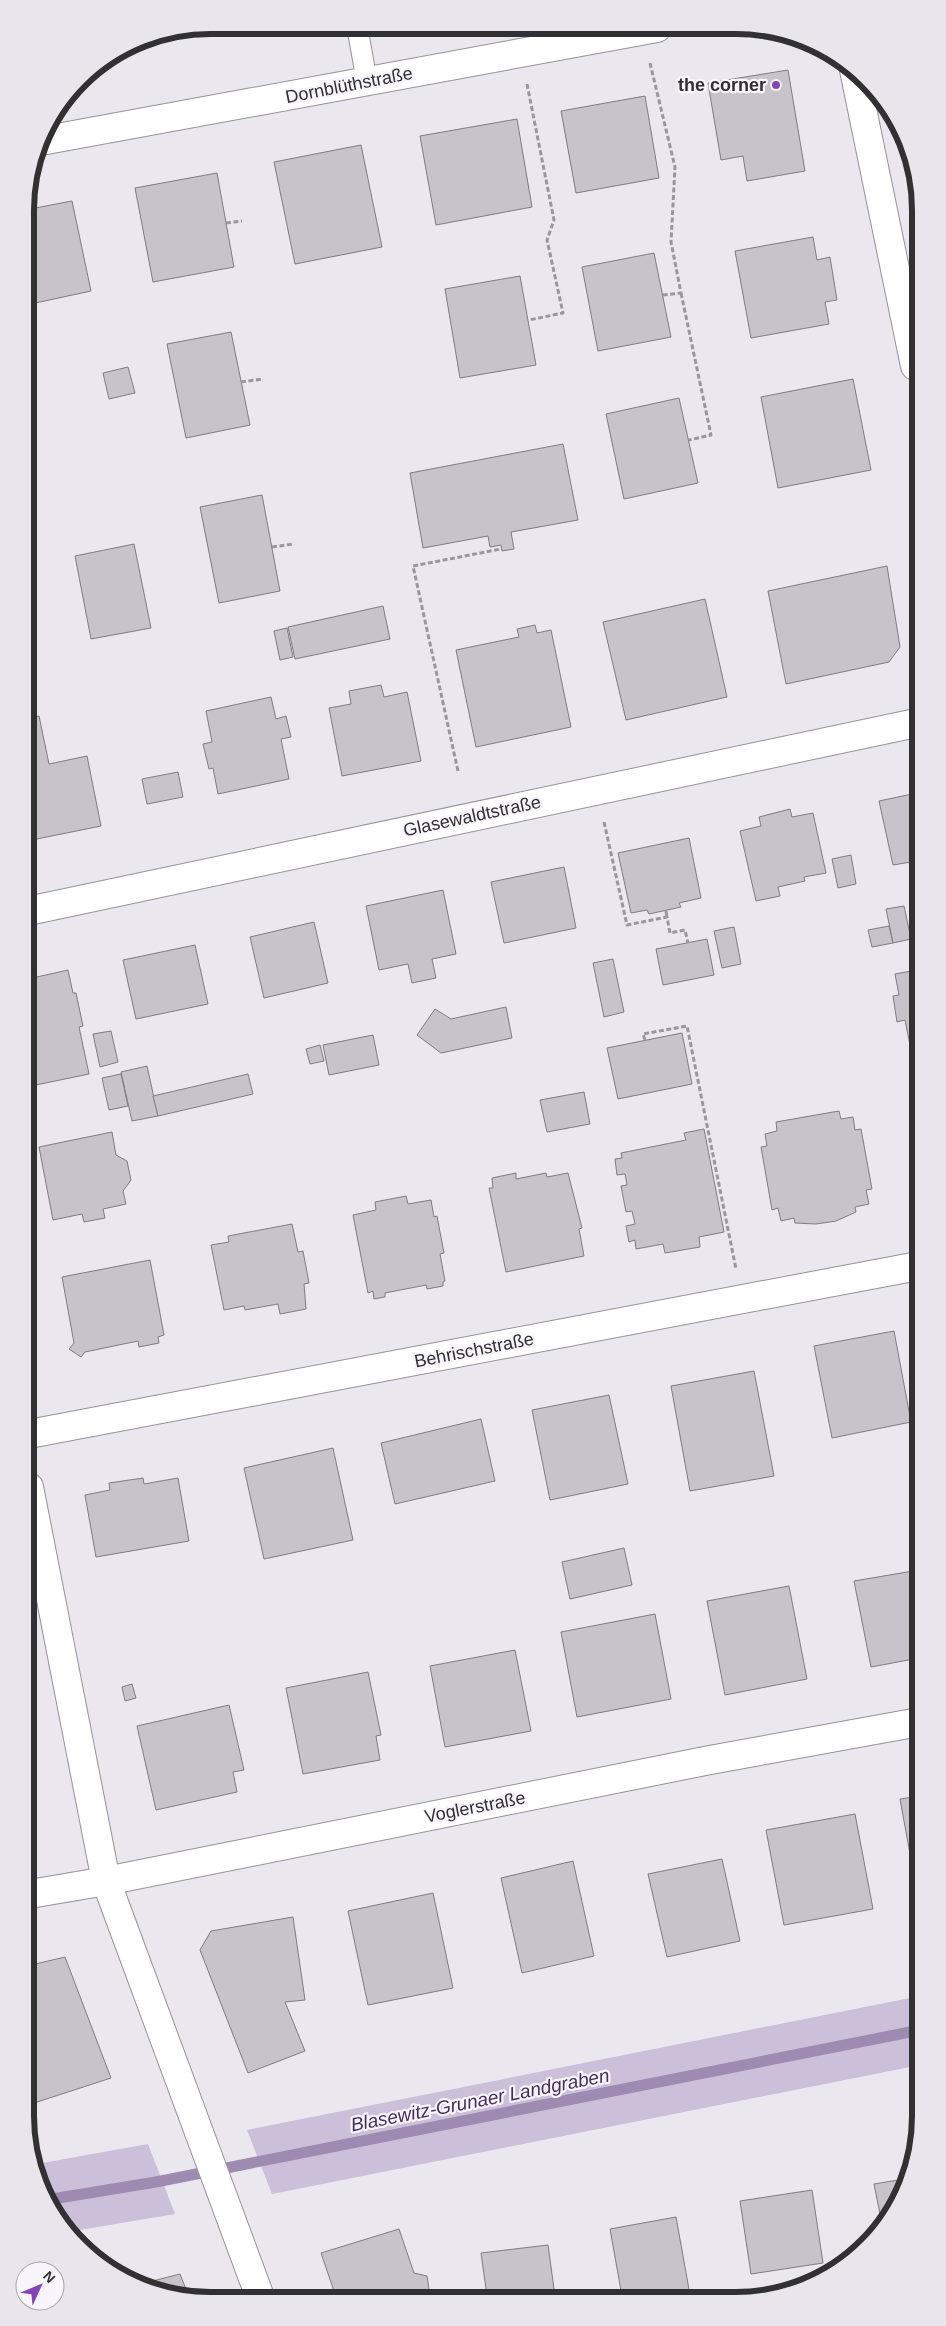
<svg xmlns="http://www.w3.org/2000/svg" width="946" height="2326" font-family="Arial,sans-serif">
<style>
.green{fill:#cbbfd9}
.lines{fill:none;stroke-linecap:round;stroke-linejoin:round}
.stream{stroke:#9d8bb1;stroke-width:11}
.building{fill:#c6c3ca;stroke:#7e7b82}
.service-casing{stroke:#959299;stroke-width:22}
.minor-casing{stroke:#959299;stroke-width:30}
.tertiary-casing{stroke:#959299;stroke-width:30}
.path{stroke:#99979c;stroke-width:3;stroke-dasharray:5 2.5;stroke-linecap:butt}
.service{stroke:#fff;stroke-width:20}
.minor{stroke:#fff;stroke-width:28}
.tertiary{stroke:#fff;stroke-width:28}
.poi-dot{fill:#8443b7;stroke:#f8f5fc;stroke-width:2}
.labels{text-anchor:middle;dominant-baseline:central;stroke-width:4.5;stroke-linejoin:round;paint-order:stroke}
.street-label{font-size:18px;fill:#313033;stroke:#f8f5fc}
.poi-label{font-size:18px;font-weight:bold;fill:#313033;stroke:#f8f5fc;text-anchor:end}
.water-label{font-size:19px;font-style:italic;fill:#472c5f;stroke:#f8f5fc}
.rim{fill:none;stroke:#313033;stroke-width:6}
</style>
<rect width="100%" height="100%" fill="#ebe7ef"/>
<!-- green -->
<g class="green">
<polygon points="920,1996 920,2065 272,2194 247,2130"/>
<polygon points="148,2144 175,2214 68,2232 50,2209 31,2165"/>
</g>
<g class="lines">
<!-- stream -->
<polyline class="stream" points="46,2200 156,2182 920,2030"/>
</g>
<!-- building -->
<g class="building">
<polygon points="788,70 805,171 747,181 743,156 721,160 708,83"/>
<polygon points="645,96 659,178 576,193 561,111"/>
<polygon points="517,119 532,207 436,225 420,136"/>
<polygon points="361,145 382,247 295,264 274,162"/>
<polygon points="217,173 234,267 153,282 135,188"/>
<polygon points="72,201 91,291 26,305 25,210"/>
<polygon points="813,237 817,260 830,257 837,300 825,302 829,324 751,338 735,251"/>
<polygon points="654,253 671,337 598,351 582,267"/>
<polygon points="520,276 536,365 460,378 445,289"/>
<polygon points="231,332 250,425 186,438 167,344"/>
<polygon points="128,367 135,393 109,399 103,373"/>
<polygon points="853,379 871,470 778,488 761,397"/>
<polygon points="679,398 698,483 624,499 606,414"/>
<polygon points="563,444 578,520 511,532 514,549 502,551 501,545 490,547 488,536 423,548 410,473"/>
<polygon points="262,495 280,591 219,603 200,507"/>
<polygon points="134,544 151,628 91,639 75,556"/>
<polygon points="887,566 900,647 889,662 786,684 768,591"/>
<polygon points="705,599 727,697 626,720 603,622"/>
<polygon points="383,606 390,639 295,659 288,627"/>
<polygon points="27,620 33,649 27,650"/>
<polygon points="535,625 537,633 551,630 571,727 476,747 456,650 519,637 517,629"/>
<polygon points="287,628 293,657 280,660 274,631"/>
<polygon points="381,685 384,697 407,692 421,761 342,776 329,708 351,704 349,691"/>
<polygon points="271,697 276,719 286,716 291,737 281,739 289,779 218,794 213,768 209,769 203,744 212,742 206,711"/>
<polygon points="39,716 49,764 87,756 101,826 27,841 27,719"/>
<polygon points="178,772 183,797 147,804 142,779"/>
<polygon points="917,793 917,861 893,865 879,801"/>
<polygon points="790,809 792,817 813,813 826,873 804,877 805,881 778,887 780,896 756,901 740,831 761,826 759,817"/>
<polygon points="689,838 701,898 679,903 681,907 649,914 647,910 631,913 618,853"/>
<polygon points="851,855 856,884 838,888 832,859"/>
<polygon points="564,867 576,928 504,943 491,882"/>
<polygon points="443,890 456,954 432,959 436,978 412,983 408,964 379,970 366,906"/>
<polygon points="904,906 911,939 893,943 886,909"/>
<polygon points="314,922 328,983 264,998 250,937"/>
<polygon points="889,926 893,943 872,947 868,930"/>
<polygon points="734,927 741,964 722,968 714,931"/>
<polygon points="707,939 714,975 663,985 656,949"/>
<polygon points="195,945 208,1004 136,1019 123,960"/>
<polygon points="613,959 624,1012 604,1017 593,963"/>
<polygon points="68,970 73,993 76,993 83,1026 79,1027 89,1074 31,1086 28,1074 28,979"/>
<polygon points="917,970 917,1049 911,1050 905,1020 897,1022 893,996 899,995 895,974"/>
<polygon points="506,1007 512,1038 441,1053 417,1035 435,1009 451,1019"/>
<polygon points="111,1031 118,1062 100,1067 93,1034"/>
<polygon points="682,1033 692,1084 618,1099 607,1048"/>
<polygon points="373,1035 379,1065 329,1075 323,1045"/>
<polygon points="320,1045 324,1061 310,1064 306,1049"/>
<polygon points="147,1066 158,1116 132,1121 121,1072"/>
<polygon points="121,1074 128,1106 109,1110 102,1078"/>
<polygon points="248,1074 253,1094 158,1116 153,1096"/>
<polygon points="584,1092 590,1124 547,1132 540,1100"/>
<polygon points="839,1111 841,1119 853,1117 855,1130 861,1129 872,1189 866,1190 869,1204 855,1207 856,1212 836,1221 816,1224 795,1223 794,1218 781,1221 778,1208 772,1210 761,1147 767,1146 765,1134 777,1131 776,1122"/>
<polygon points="918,1111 918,1133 914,1112"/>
<polygon points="704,1129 724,1232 699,1237 700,1247 665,1253 663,1244 636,1249 635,1240 629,1242 626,1226 635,1224 632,1211 626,1212 621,1186 627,1185 625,1174 617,1175 615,1159 622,1158 621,1153 686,1140 684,1133"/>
<polygon points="112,1132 116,1155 127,1161 131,1180 123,1191 126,1204 103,1209 105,1218 84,1222 82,1214 53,1220 39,1147"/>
<polygon points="516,1173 516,1179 546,1173 547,1177 568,1173 582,1228 579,1229 584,1256 506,1272 489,1188 493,1188 492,1178"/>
<polygon points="406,1196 408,1204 431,1200 434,1217 437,1216 444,1253 440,1254 445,1281 443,1282 443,1286 427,1289 426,1285 385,1293 385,1297 374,1299 373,1291 368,1293 353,1215 376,1210 375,1202"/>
<polygon points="292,1224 298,1252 303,1251 309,1283 304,1284 306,1309 280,1314 278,1304 245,1310 244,1306 224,1310 211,1245 229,1242 228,1236"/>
<polygon points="150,1260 164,1335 158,1337 159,1343 139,1347 138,1341 85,1352 81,1357 69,1349 74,1343 62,1277"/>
<polygon points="894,1331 911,1422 832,1438 814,1346"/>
<polygon points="754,1371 774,1476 690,1491 671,1386"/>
<polygon points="609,1395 628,1484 550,1500 532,1410"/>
<polygon points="481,1419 495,1481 395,1504 381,1443"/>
<polygon points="333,1448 353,1540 264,1559 244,1468"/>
<polygon points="143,1478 144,1484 178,1478 189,1541 96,1557 85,1495 110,1490 109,1483"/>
<polygon points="624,1548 632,1585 570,1599 562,1562"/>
<polygon points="919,1570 919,1658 871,1667 854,1581"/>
<polygon points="789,1586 807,1679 725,1695 707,1601"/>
<polygon points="655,1614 671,1699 577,1717 561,1632"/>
<polygon points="515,1650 531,1731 445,1747 430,1666"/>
<polygon points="368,1672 381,1735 376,1736 380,1760 303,1774 286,1688"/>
<polygon points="132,1684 136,1698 125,1701 122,1687"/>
<polygon points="229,1705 244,1770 233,1772 237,1792 156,1810 137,1726"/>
<polygon points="920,1796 920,1898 918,1898 900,1799"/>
<polygon points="855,1814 873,1909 784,1925 766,1830"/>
<polygon points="722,1859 740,1941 667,1957 648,1874"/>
<polygon points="573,1861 594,1956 522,1973 501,1878"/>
<polygon points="433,1893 453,1988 368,2005 348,1911"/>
<polygon points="293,1917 305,2000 285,2002 305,2051 248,2073 200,1950 211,1931"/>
<polygon points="65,1957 111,2078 31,2104 31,1965"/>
<polygon points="910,2178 883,2229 874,2184"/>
<polygon points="812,2190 823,2263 751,2274 740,2201"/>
<polygon points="676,2217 690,2295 622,2296 610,2229"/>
<polygon points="399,2229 414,2273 427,2276 430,2296 336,2297 321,2253"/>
<polygon points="548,2245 555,2296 487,2296 481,2253"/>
<polygon points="180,2274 189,2297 174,2298 137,2285"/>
</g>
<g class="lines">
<!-- service casing -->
<g class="service-casing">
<polyline id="service" points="357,26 367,82"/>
</g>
<!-- minor casing -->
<g class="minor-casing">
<g id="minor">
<polyline points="854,70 915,366"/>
<polyline points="28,911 916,723"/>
<polyline points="29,1434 918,1266"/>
<polyline points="29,1487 106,1881 260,2297"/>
<polyline points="30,1894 106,1881 710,1760 919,1722"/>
</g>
</g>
<!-- tertiary casing -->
<g class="tertiary-casing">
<polyline id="tertiary" points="41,141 657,28"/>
</g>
<!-- path -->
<g class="path">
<polyline points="650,63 675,167 671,242 681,293 663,295"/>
<polyline points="527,84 554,220 547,240 563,313 529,320"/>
<polyline points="226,223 242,221"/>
<polyline points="681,293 711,435 689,440"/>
<polyline points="241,382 263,379"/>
<polyline points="272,547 293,544"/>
<polyline points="458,771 413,566 501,549"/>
<polyline points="604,822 627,925 667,917 670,933 685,930 688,943"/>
<polyline points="666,911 667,917"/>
<polyline points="645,1040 643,1034 687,1026 736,1269"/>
</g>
<!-- service -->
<use href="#service" class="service"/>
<!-- minor -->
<use href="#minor" class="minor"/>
<!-- tertiary -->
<use href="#tertiary" class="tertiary"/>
</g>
<!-- markers -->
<circle class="poi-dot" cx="776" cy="85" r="5"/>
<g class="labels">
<!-- street labels -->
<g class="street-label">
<text transform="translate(349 85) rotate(-11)">Dornblüthstraße</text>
<text transform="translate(472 816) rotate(-12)">Glasewaldtstraße</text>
<text transform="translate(474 1350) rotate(-11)">Behrischstraße</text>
<text transform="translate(475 1807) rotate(-11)">Voglerstraße</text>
</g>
<!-- poi labels -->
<g class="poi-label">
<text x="766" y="85">the corner</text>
</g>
<!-- water labels -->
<g class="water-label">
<text transform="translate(480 2100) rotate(-11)">Blasewitz‐Grunaer Landgraben</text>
</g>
</g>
<!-- crop -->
<path d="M0 0H946V2326H0ZM210 34H736A176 176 0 0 1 912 210V2116A176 176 0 0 1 736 2292H210A176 176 0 0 1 34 2116V210A176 176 0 0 1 210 34Z" fill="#e8e5ec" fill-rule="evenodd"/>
<path class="rim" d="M210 34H736A176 176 0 0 1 912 210V2116A176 176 0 0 1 736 2292H210A176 176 0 0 1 34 2116V210A176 176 0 0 1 210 34Z"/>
<!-- north arrow -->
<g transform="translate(40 2286) rotate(46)"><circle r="24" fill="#f8f5fc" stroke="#a8a6ac"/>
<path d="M0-4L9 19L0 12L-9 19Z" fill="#8443b7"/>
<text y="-8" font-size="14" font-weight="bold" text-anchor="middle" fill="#313033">N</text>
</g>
</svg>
